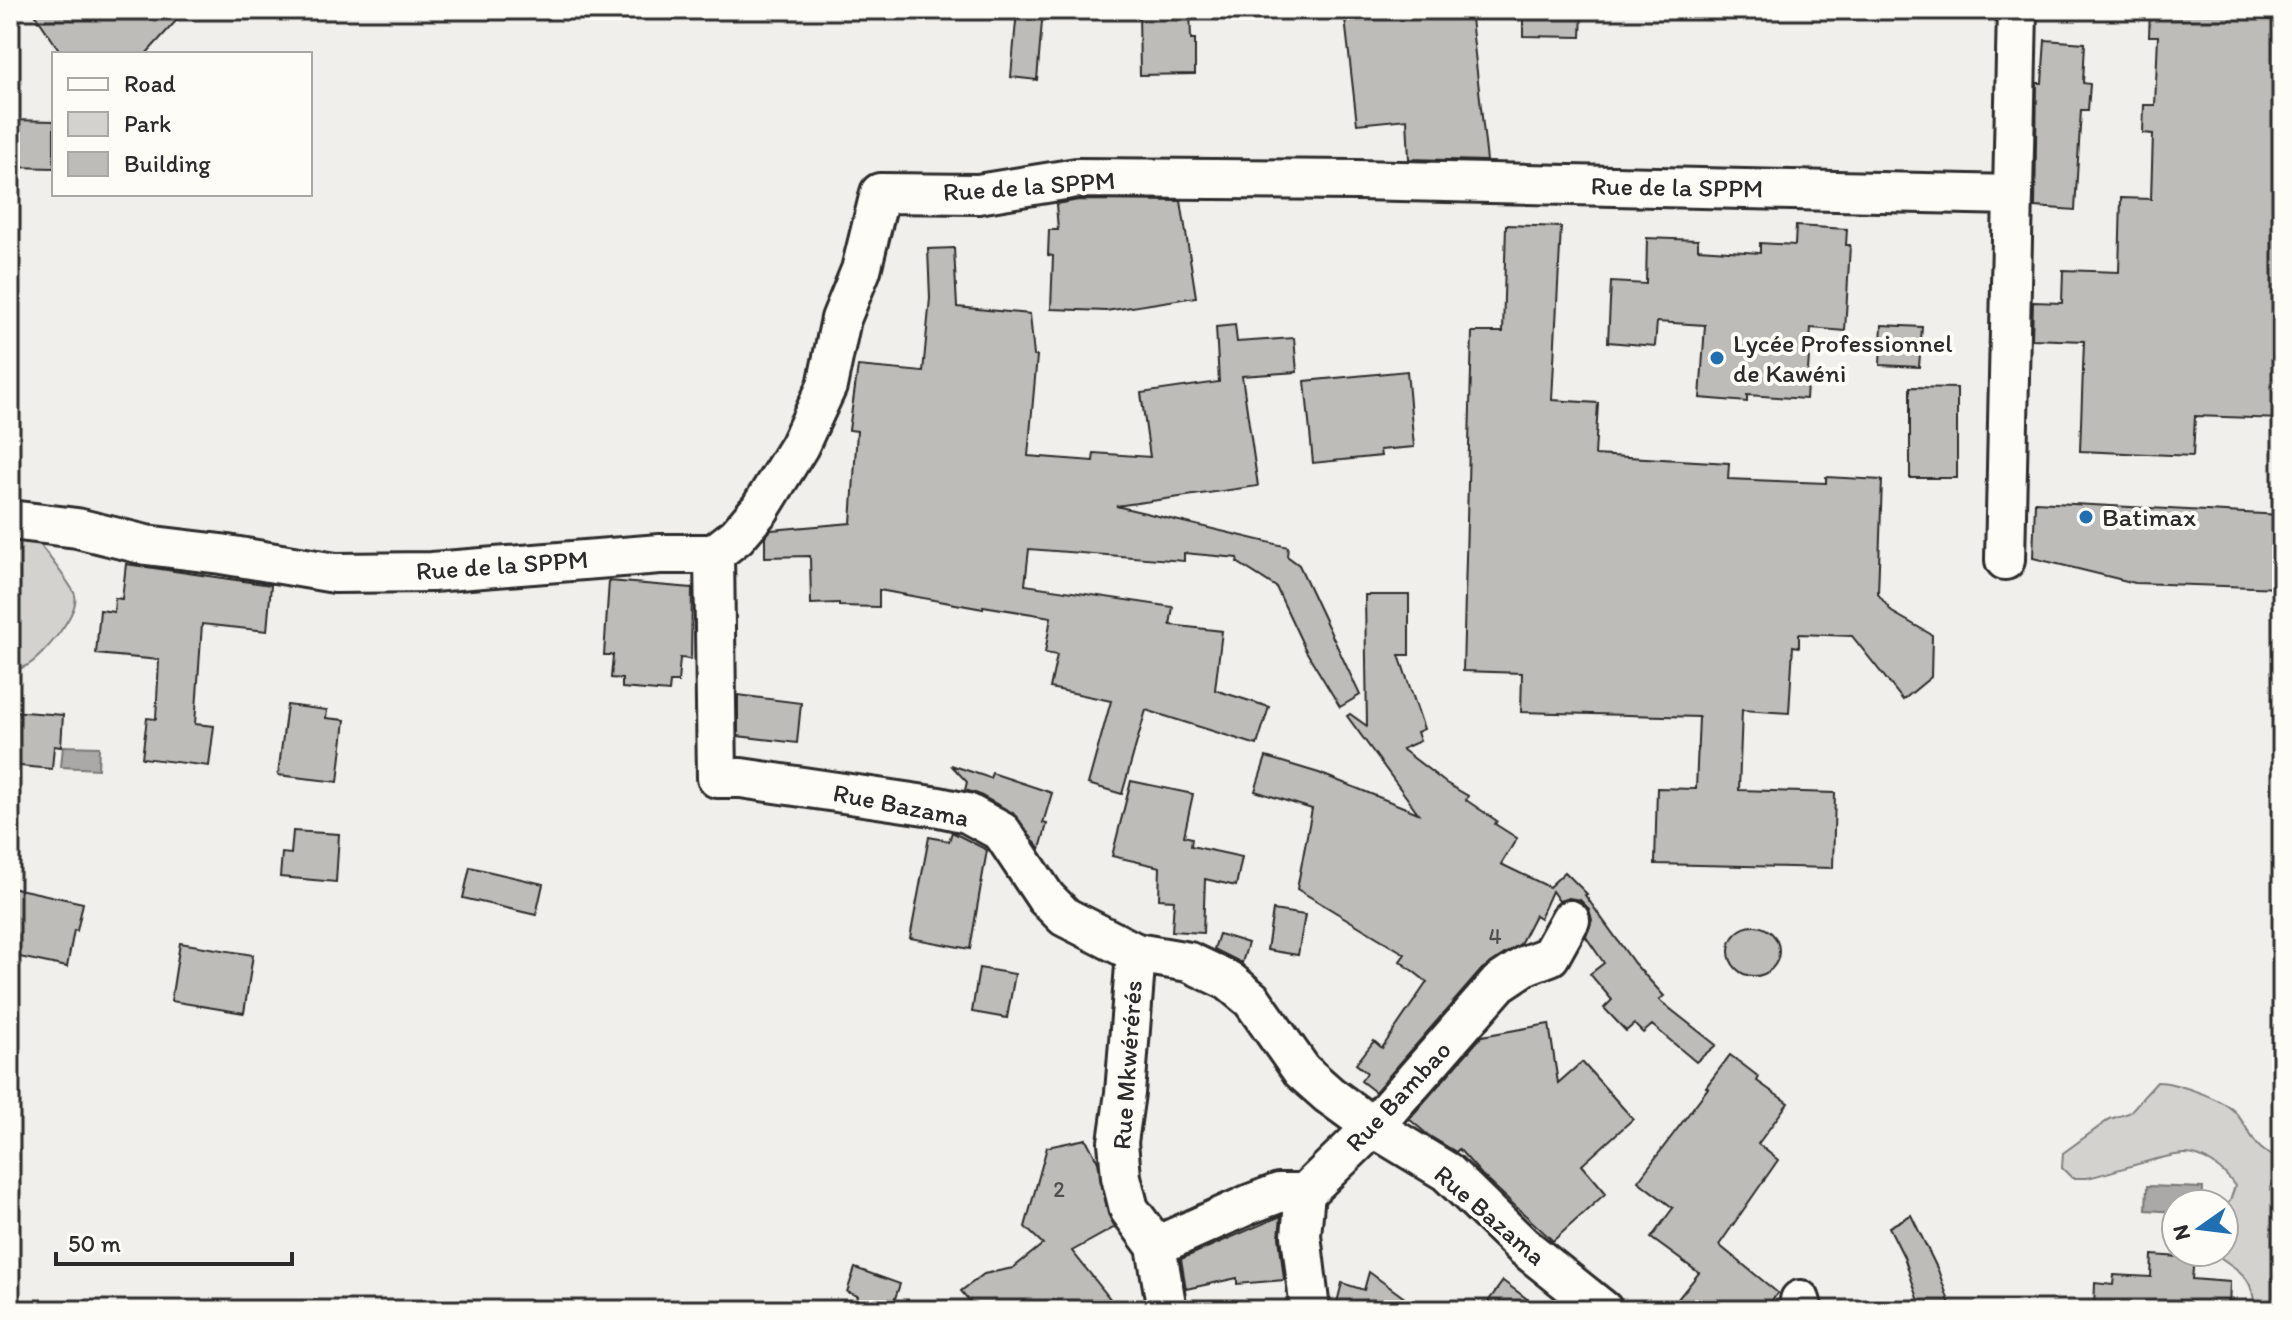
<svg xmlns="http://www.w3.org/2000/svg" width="2292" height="1320" font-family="Itim,sans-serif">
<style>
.green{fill:#d3d2cf;stroke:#7f7e7d;stroke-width:2}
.water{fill:#aaa9a7;stroke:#777775;stroke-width:2}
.building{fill:#bdbcb8;stroke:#2b2b2b;stroke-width:2}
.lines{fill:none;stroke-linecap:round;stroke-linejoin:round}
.street-casing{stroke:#2b2b2b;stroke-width:44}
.street{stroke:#fdfcf7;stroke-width:38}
.poi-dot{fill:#1f6fb2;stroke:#fdfcf7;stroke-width:3}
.labels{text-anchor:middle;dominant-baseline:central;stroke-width:8;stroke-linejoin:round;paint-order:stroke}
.number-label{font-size:22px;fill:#504f4e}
.street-label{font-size:26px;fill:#2b2b2b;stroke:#fdfcf7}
.poi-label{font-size:26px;fill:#2b2b2b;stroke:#fdfcf7;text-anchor:start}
</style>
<rect width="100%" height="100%" fill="#f0efeb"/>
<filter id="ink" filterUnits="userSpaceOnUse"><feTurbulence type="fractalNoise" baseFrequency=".0125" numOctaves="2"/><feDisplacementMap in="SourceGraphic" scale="16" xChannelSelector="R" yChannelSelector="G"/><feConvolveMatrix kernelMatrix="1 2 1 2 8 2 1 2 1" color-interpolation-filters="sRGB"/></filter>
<g filter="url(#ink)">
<!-- green -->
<g class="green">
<path d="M10 532 32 534C40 545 73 586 75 595 80 613 42 657 28 665 22 668 16 670 10 672Z"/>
<path d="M2157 1082C2175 1082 2220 1098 2234 1111 2251 1128 2253 1155 2282 1157V1310H2255C2253 1272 2237 1271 2213 1252H2224V1206L2230 1201 2235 1186C2225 1171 2203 1153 2184 1154 2157 1156 2115 1172 2087 1178H2072L2062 1168 2063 1153 2110 1119 2129 1113Z"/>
</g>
<!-- water -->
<g class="water">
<polygon points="63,746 99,747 98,769 61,767"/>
<polygon points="2147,1186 2203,1188 2202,1204 2176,1204 2176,1212 2146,1210"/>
</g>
<!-- building -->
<g class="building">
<polygon points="32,10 186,10 146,54 62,54"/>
<polygon points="1017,10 1043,10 1037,80 1011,77"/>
<polygon points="1139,10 1190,10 1191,39 1195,39 1195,74 1140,75"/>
<polygon points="1344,10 1470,10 1487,161 1409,159 1407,119 1357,124"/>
<polygon points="1523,10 1582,12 1581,37 1523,36"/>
<polygon points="2150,10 2282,10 2277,180 2282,180 2282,419 2195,416 2193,456 2080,451 2084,341 2032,339 2033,302 2062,303 2063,270 2119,272 2121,198 2151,199 2153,134 2143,133 2144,105 2155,105 2158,36 2149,36"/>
<polygon points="2045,40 2085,43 2083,83 2090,84 2088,110 2081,110 2075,210 2035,207 2037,83 2042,83"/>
<polygon points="10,120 54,121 54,168 10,167"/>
<polygon points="1079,200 1181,201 1196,297 1106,311 1051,309 1053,256 1048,255 1049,230 1058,230 1056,204"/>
<polygon points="1506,225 1561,227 1552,400 1598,403 1595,455 1729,463 1728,479 1826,483 1826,477 1882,480 1878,594 1892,612 1932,635 1931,677 1903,700 1852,636 1799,634 1799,647 1793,646 1789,713 1742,710 1739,790 1835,793 1833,868 1655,864 1657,788 1696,789 1699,717 1521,712 1522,673 1463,671 1472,332 1503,332"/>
<polygon points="1796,226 1847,229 1846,245 1850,245 1845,331 1811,328 1806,399 1747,395 1747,402 1700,398 1705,325 1657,322 1655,346 1608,342 1611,282 1646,284 1647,238 1698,240 1698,249 1760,253 1760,243 1795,245"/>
<polygon points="954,248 957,307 1030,314 1034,356 1037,356 1028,456 1093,461 1094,453 1150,457 1141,393 1219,382 1216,327 1235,325 1237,342 1294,338 1297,372 1242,376 1258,486 1116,506 1288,547 1287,556 1299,565 1360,695 1340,707 1306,651 1276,587 1237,562 1238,558 1184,553 1184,561 1029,549 1025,585 1173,607 1170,625 1222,631 1215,690 1269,707 1257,745 1146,710 1122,794 1088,784 1111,701 1050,688 1057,655 1045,653 1051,617 983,606 983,609 879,590 879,607 839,606 839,603 811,604 810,556 765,557 765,537 771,530 851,523 857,431 849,430 858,366 923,372 930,298 928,249"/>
<polygon points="1882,325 1922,327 1919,367 1880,365"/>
<polygon points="1407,371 1414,447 1380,450 1381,456 1313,463 1305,381"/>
<polygon points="1910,387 1957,388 1957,478 1910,478"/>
<polygon points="2035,502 2282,515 2282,588 2135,583 2033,558"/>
<polygon points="126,564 271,585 267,631 202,624 195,724 214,726 209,766 142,758 147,718 156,719 159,660 96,654 100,610 114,612 115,598 122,599"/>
<polygon points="609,581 692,588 691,659 680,658 678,682 670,682 669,692 622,688 622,679 611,678 613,655 604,655"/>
<polygon points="1365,595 1409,595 1409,655 1399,655 1424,729 1417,732 1420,741 1402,749 1446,783 1468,796 1466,800 1497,821 1495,824 1517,838 1501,864 1549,887 1565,872 1587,894 1585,895 1634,963 1664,996 1659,1000 1716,1045 1696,1062 1652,1025 1643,1033 1634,1024 1626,1031 1604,1008 1612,1000 1590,974 1604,963 1586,937 1592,920 1589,909 1580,900 1569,898 1559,901 1552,891 1540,918 1535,915 1520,944 1482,969 1375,1092 1361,1081 1367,1073 1356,1064 1374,1041 1382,1048 1427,982 1400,961 1405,954 1297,889 1312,809 1255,791 1266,757 1319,773 1418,813 1347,716 1350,714 1367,726"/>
<polygon points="738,695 801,703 797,743 738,736"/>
<polygon points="287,705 327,710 326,718 345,720 338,782 278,775"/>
<polygon points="10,711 63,715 61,747 54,746 52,769 10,765"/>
<polygon points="951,765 990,778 992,773 1052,793 1043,823 1047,824 1040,849 1013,813 978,794 965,790 967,782"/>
<polygon points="1131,781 1193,794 1184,836 1192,838 1191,846 1242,857 1236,886 1205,879 1203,933 1172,931 1174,900 1159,899 1160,867 1112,856"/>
<polygon points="293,831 339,834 336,882 280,877 282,853 291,854"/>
<polygon points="952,832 987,850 970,949 910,938 929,837 949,841"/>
<polygon points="470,867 543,884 536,915 463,898"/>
<polygon points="10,887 83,903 77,931 74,930 67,967 10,955"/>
<polygon points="1273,910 1305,915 1298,955 1267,950"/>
<circle cx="1754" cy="951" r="25"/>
<polygon points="1219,934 1248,943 1242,963 1214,949"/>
<polygon points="180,943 253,955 244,1013 171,1001"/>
<polygon points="979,968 1015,974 1007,1018 972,1012"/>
<polygon points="1549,1024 1558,1083 1582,1062 1633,1119 1582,1165 1606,1193 1553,1241 1482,1175 1459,1149 1456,1152 1428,1135 1409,1119 1482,1036"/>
<polygon points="1730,1055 1759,1077 1757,1081 1788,1103 1758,1144 1778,1160 1719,1245 1778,1293 1763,1310 1669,1310 1699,1273 1651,1238 1673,1208 1638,1181 1708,1088 1706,1087"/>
<polygon points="1086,1139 1098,1162 1108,1214 1115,1227 1072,1251 1119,1310 977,1310 961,1291 984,1274 1013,1268 1043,1244 1025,1227 1047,1147"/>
<polygon points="1911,1215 1938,1270 1952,1310 1922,1310 1904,1257 1889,1227"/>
<polygon points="1281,1216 1279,1237 1284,1280 1237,1284 1237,1278 1186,1289 1181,1259"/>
<polygon points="2152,1255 2194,1258 2192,1279 2230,1282 2229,1310 2094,1310 2095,1283 2113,1285 2114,1275 2151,1277"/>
<polygon points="855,1268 900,1284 891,1310 854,1310 858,1296 847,1292"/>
<polygon points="1369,1272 1410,1302 1417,1310 1335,1310 1342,1283 1364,1290"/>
<polygon points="1503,1281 1542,1310 1482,1310"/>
</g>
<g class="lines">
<!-- street casing -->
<g class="street-casing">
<g id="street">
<polyline points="10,520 77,528 146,545 221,554 335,573 432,572 660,554 714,554 737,536 760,509 799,446 827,386 841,319 861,270 880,193 978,194 1077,178 1356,180 2013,195"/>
<polyline points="714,554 717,778 741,778 939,807 967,813 1002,832 1046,898 1065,917 1136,953 1189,962 1229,981 1252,1000 1302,1071 1329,1095 1373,1127 1447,1172 1523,1246 1603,1310"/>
<polyline points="2005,560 2017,10"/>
<polyline points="1136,953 1125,1093 1118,1142 1121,1177 1129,1209 1156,1246 1167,1310"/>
<polyline points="1156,1246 1250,1204 1279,1193 1305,1193"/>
<polyline points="1800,1300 1803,1310"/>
<polyline points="1310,1310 1301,1235 1305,1193 1373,1127 1499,983 1526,965 1550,956 1570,920"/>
</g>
</g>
<!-- street -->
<use href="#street" class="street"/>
</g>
</g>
<!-- markers -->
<g class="poi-dot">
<circle cx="1717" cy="358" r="8"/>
<circle cx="2086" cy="517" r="8"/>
</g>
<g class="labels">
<!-- number labels -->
<g class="number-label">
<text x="1495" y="936">4</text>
<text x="1059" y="1189">2</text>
</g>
<!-- street labels -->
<g class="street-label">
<text transform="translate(1029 186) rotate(-4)">Rue de la SPPM</text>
<text transform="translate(1677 187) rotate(1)">Rue de la SPPM</text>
<text transform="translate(502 565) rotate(-4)">Rue de la SPPM</text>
<text transform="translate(901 805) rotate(11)">Rue Bazama</text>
<text transform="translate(1127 1065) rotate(-86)">Rue Mkwérérés</text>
<text transform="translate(1398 1096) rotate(-47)">Rue Bambao</text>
<text transform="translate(1490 1215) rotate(41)">Rue Bazama</text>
</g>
<!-- poi labels -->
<g class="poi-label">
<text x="1733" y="343">Lycée Professionnel<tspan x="1733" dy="30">de Kawéni</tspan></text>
<text x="2102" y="517">Batimax</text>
</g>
</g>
<!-- margin -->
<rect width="2292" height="1320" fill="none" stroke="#fdfcf7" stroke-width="40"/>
<rect x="20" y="20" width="2252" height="1280" fill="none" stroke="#2b2b2b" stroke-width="3" filter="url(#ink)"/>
<!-- legend -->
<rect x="52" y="52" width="260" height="144" fill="#fdfcf7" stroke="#a9a8a5" stroke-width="2"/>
<rect x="68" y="78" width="40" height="12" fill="#fdfcf7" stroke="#a9a8a5" stroke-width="2"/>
<text x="124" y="92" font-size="24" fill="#2b2b2b">Road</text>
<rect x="68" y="112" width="40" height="24" fill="#d3d2cf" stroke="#a9a8a5" stroke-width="2"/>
<text x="124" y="132" font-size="24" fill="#2b2b2b">Park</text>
<rect x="68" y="152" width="40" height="24" fill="#bdbcb8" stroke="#a9a8a5" stroke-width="2"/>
<text x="124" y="172" font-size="24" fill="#2b2b2b">Building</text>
<!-- north arrow -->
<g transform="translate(2200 1228) rotate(256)"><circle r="38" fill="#fdfcf7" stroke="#a9a8a5" stroke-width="2"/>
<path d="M0-6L14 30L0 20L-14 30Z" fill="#1f6fb2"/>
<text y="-12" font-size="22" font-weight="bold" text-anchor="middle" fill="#2b2b2b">N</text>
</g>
<!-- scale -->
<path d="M56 1252v12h236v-12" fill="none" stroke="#2b2b2b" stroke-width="4"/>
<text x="68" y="1252" font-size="24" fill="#2b2b2b" stroke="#fdfcf7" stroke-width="6" paint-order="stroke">50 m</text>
</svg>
